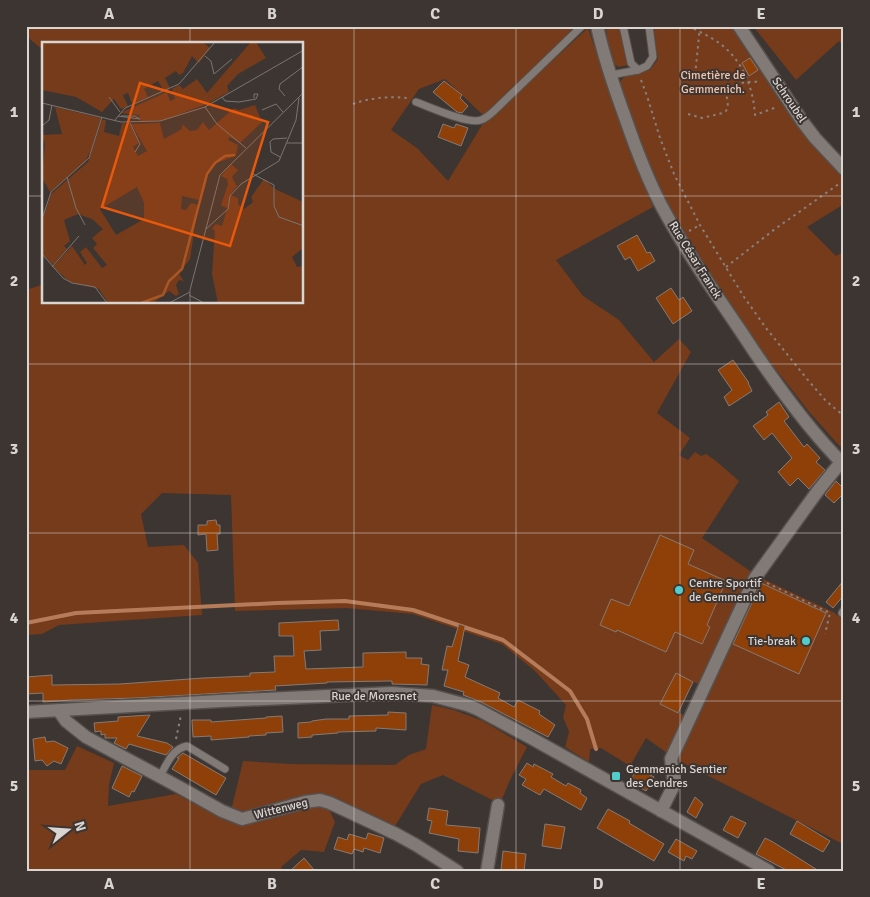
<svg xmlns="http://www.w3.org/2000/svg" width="870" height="897" font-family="Signika,sans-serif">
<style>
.green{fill:#753b1a}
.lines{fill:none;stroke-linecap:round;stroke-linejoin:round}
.stream{stroke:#b67c5a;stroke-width:4}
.building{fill:#8e4008;stroke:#837b76}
.lane-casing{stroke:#56514e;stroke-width:9}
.street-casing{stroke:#56514e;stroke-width:15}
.secondary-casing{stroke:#56514e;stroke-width:15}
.path{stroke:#87817f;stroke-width:2;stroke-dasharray:2.5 4;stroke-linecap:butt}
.lane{stroke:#827a76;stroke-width:7}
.street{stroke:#827a76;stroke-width:12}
.secondary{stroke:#827a76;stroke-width:12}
.grid{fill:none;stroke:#d9d5d3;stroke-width:1;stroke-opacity:0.55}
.poi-dot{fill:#52cdcc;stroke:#3d3532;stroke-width:2}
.labels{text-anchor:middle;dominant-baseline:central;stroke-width:4;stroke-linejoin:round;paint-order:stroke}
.park-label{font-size:12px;fill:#f0c3ac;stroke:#3d3532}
.street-label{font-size:12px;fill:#d9d5d3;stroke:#3d3532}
.poi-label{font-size:12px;fill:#d9d5d3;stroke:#3d3532;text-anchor:start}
.inset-river{fill:none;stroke:#a75626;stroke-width:2.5}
.inset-road{fill:none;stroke:#7b7572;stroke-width:1}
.view{fill:#e8590c;fill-opacity:0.15;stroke:#e8590c;stroke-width:2.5}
.inset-edge{fill:none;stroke:#d9d5d3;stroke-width:2.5}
.neatline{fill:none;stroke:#d9d5d3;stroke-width:2}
.grid-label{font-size:16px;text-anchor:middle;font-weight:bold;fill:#d9d5d3}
</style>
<rect width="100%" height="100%" fill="#3d3532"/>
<!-- green -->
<g class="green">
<polygon points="26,26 575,26 542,61 483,115 445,79 419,89 391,130 417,148 448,181 482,125 588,28 630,152 653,207 556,260 583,296 619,320 654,362 679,339 691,352 657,413 690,438 679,455 688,460 695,452 701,456 706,454 716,461 739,481 702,538 753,573 702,686 676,673 660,704 686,716 667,753 646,738 630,766 601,748 590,749 589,762 565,747 569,732 563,717 566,705 535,671 502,644 413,614 346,608 235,611 231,495 162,493 141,514 148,547 184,545 198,563 202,615 59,625 42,634 26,635 26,290 44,284 44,302 302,302 302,44 44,44 44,51 26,36"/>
<polygon points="606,26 621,26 626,60 628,65 619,67 615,65 608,45"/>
<polygon points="652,26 731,26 759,64 785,106 819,152 844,179 844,204 807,227 836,256 844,251 844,451 810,413 763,353 678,225 659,188 646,158 619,83 625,76 650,70 658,59"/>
<polygon points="753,26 844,26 844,45 839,41 796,80"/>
<polygon points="759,577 833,612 844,620 844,846 841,843 677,760"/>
<polygon points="432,705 454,710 483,721 527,747 510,780 500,804 443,775 421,784 395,826 396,830 337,803 248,816 231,811 243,761 290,764 395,765 409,755 426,749"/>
<polygon points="77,746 114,763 109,785 108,806 176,794 224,820 234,823 247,822 317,805 328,807 335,822 324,852 301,850 281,867 283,871 26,871 26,770 65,770"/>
</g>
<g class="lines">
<!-- stream -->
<polyline class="stream" points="26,623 76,613 277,603 345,601 413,610 503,640 570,691 587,719 596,749"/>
</g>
<!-- building -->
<g class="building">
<polygon points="750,58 758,70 749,76 742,63"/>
<polygon points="444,81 462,95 460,98 468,106 462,113 457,112 433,92"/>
<polygon points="443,124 454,128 456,124 468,128 461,146 438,137"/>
<polygon points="637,235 647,253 650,252 655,261 638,271 630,257 625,260 617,246"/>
<polygon points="671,288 679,300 683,297 692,311 673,324 656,298"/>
<polygon points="733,360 749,383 748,383 752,391 729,406 724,397 732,390 718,370"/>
<polygon points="779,402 789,417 784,421 804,447 807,444 820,458 816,462 825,470 809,489 798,478 790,486 778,472 792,458 772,433 764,440 753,426 768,415 766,412"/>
<polygon points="836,481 844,489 844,493 834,503 825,495"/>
<polygon points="216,520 217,525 220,525 220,534 217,534 218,550 207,551 206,534 198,535 198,525 207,525 207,521"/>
<polygon points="660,535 694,550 688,564 726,581 707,625 710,627 702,644 675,632 666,652 617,630 616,632 600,625 611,599 629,606"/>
<polygon points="844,580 844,595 833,608 826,602"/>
<polygon points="761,583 826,613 799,674 733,644"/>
<polygon points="338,620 339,630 320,631 321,650 304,651 306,669 363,667 363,653 406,652 406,658 422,658 421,664 429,665 427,685 392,684 392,681 327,682 327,683 275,686 276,690 136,698 71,700 43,702 43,693 26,694 26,677 52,675 52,685 120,684 203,678 250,676 250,673 275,672 274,656 294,656 293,636 279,636 279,623"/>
<polygon points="459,624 465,626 458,661 469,665 465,677 500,693 498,698 514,707 518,700 540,711 539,714 555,725 548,737 481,702 463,695 464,692 444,686 448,670 442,670 447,646 452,647"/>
<polygon points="676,673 693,682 678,713 660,704"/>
<polygon points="388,712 406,713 406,730 376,728 376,731 338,732 338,733 312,735 312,737 298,738 298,723 311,722 312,721 326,719 349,719 349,716 388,715"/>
<polygon points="150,715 137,736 167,743 173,747 166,755 129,744 126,749 114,743 117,738 105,738 105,734 101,735 101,731 95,732 94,723 118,721 118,717"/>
<polygon points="282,716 283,732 266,733 266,735 249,736 249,737 211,740 211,736 193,737 192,720 211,720 211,722 266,718 266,717"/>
<polygon points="45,737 46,742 54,741 68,748 61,764 54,761 47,766 42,760 35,761 33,739"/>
<polygon points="183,753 226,778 216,795 172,769 179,758 177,758"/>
<polygon points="527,763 533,767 534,764 553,774 551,777 566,786 568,783 581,790 580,793 587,798 581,810 544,789 540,795 522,785 526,779 519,775"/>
<polygon points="122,766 142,776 134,792 132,791 129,797 112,788"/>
<polygon points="637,768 654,777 646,791 630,782"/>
<polygon points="695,797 703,804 696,818 687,812"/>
<polygon points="429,808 448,811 446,825 480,828 478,853 458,851 459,839 429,833 432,821 427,820"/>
<polygon points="608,809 630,821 629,823 664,844 654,861 597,828"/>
<polygon points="731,816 746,823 738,838 723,830"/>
<polygon points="797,821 830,841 823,852 790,834"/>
<polygon points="545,824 565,827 561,849 542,846"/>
<polygon points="368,833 384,838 380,853 364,848 363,852 354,849 352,854 334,849 338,837 347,840 349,834 366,839"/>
<polygon points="765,838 773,842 819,871 788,871 756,854"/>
<polygon points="676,839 697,851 692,859 686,856 684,861 668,852"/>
<polygon points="503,851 526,854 524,871 501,870"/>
<polygon points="304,858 315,871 290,871"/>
</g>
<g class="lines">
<!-- lane casing -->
<g class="lane-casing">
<g id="lane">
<polyline points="623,26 631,63 638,70"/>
<polyline points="611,75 638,70 647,66 653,57 649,26"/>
<path d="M416 102C430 107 469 125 481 120 487 118 492 113 497 108L582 26"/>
<polyline points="842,613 844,610"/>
<path d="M160 776C167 764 172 749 187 746L225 769"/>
</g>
</g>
<!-- street casing -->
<g class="street-casing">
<g id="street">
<polyline points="739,26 802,121 815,138 844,169"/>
<polyline points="59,711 66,721 86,737 181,788 222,811 242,819 305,802 320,800 330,803 396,834 416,845 457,871"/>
<polyline points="661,811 674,785 671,759 755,578 817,492 841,462"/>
<polyline points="487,871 498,805"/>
</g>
</g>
<!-- secondary casing -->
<g class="secondary-casing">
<g id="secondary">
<path d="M597 26C604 58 615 90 626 120 636 149 647 178 661 205 684 248 712 289 740 330 770 376 805 426 844 465"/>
<polyline points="26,712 220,701 392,693 433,696 467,705 477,709 531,738 769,871"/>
</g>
</g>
<!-- path -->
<g class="path">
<path d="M688 26C696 30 705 34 713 39 740 55 753 84 755 115L777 107"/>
<polyline points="690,76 695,76 700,26"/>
<polyline points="641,80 647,96 660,138 674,174 700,225 744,297 766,328 807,379 826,401 844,416"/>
<path d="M353 104C369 98 389 96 407 98"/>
<path d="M688 114 702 118 723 113 726 111 728 106 726 91C736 82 748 81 761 82"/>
<polyline points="689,231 700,225"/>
<polyline points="726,267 775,229 843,181"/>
<polyline points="767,583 830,613 825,634"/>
<polyline points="176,739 181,715"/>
</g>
<!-- lane -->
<use href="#lane" class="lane"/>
<!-- street -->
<use href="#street" class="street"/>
<!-- secondary -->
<use href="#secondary" class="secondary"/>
</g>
<!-- grid -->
<path class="grid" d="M190 26V44M354 26V871M516 26V871M680 26V871M26 196H44M302 196H844M190 302V871M26 364H844M26 533H844M26 701H844"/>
<!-- markers -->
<g class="poi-dot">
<circle cx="679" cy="590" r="5"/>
<circle cx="806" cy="641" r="5"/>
<rect x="611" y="771" width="10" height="10" rx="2.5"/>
</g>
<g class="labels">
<!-- park labels -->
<g class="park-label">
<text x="713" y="75">Cimetière de<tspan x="713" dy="14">Gemmenich.</tspan></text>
</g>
<!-- street labels -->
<g class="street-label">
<text transform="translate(789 100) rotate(56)">Schroubel</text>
<text transform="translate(695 260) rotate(58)">Rue César Franck</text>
<text x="374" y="696">Rue de Moresnet</text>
<text transform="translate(281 809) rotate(-14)">Wittenweg</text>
</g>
<!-- poi labels -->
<g class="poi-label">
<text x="689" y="583">Centre Sportif<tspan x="689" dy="14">de Gemmenich</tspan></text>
<text x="796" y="641" text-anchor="end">Tie-break</text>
<text x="626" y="769">Gemmenich Sentier<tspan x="626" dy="14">des Cendres</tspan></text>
</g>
</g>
<!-- overview -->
<g transform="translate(42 42)">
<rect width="261" height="261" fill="#3d3532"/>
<path d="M0 0H161L168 6 157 21 150 14 141 31 137 33 134 29 123 36 128 46 122 49 116 39 102 47 106 55 90 62 86 51 81 53 86 64 79 67 72 57 60 70 34 55 0 48ZM209 0H214L224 16 196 32 185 44 187 50 167 61 122 78 99 80 97 73 78 71 125 50 128 59 133 57 130 47 137 43 141 47 155 37 165 51ZM213 63 220 80 198 101 188 95 186 98 196 103 194 114 174 121 165 133 157 158 140 154 139 167 144 168 149 161 156 163 148 217 137 232 142 239 137 238 134 243 137 252 134 254 127 249 111 261H66L57 247 28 240 11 225 30 204 43 223 45 221 38 210 44 205 60 226 65 223 51 206 55 202 50 196 61 187 50 177 36 172 22 178 28 199 22 204 25 207 11 223 0 212V179L9 152 46 120 60 78H64L62 90 77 94 80 81 88 82 97 101 91 105 96 114 105 109 89 82 118 81 122 97 140 87V82L148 89 155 88 161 80 167 88 192 66 197 68ZM95 145 102 161V177L74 193 58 167ZM13 65 59 76 50 106 43 120 8 150 0 136 3 102 0 93 20 92ZM189 122 196 128 190 135 195 144 189 152 186 167 179 163 186 142 185 137 179 134ZM222 137 233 147 261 160V206L250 215 255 225 261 224V258L258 261H176L170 232 173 189 170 186 174 182 180 184 189 153 196 156V162L202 167 211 160 209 155Z" fill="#753b1a" fill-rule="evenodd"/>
<path class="inset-river" d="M99 261 121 253 127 239 140 227 165 132 173 121 183 114 193 113"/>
<path class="inset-road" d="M163 14 169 19 172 32 190 17M243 54 237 47 238 42 262 24M67 55 78 70M180 55 183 59 197 60 214 57 216 52H212V56M0 61 79 80 118 79 163 65 262 8M163 65 175 82 204 106M220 68 234 62 241 70M76 74 98 77M79 74H93L98 77M73 78 83 66 137 42 173 0M88 81 98 102 93 110M0 84 7 78 10 63M245 101H262M238 115 229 110 228 100 231 97 245 96M211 132 232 143V164L237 175 262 184M25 135 34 166 43 183M0 177 9 150 47 116 60 75M164 187 186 167 188 154 199 142 237 119 254 78 257 56M0 212 21 236 30 241 53 245 65 261M10 225 37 194M147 253 162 261M127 261 148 250M148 261V248L178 133 262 50"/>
<path class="view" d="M98 41 226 80 188 204 60 165Z"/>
<rect width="261" height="261" class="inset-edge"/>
</g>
<!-- border -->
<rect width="870" height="897" fill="none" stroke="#3d3532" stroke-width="55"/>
<!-- north arrow -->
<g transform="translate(68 830) rotate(73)" stroke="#3d3532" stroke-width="4" paint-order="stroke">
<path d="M0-4L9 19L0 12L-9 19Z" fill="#d9d5d3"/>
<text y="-8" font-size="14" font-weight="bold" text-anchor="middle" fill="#d9d5d3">N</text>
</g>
<rect x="28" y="28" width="814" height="842" class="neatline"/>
<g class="grid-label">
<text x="109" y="19">A</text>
<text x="272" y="19">B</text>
<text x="435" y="19">C</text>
<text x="598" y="19">D</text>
<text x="761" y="19">E</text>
<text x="14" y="117">1</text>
<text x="856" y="117">1</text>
<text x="14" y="286">2</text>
<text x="856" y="286">2</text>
<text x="14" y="454">3</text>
<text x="856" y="454">3</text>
<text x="14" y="623">4</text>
<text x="856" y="623">4</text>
<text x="14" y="791">5</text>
<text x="856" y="791">5</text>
<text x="109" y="889">A</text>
<text x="272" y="889">B</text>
<text x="435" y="889">C</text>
<text x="598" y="889">D</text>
<text x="761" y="889">E</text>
</g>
</svg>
